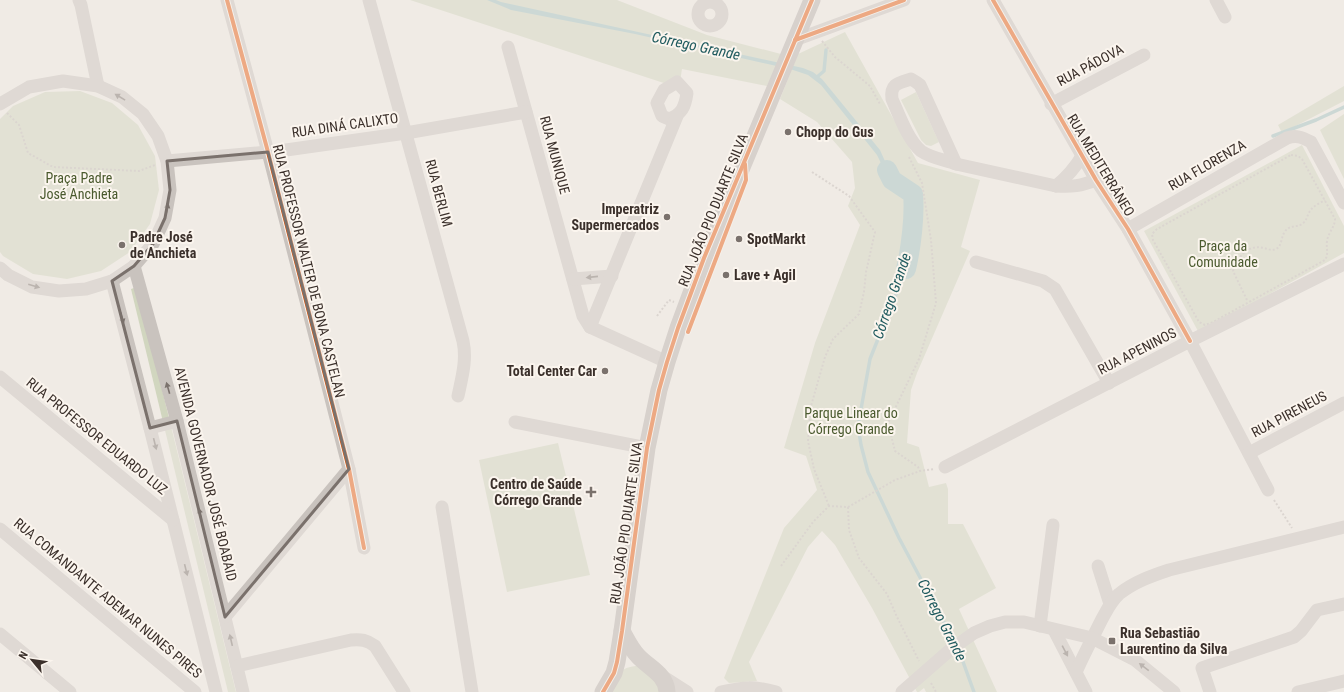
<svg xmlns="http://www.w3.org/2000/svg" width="1344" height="692" font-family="'Roboto Condensed',sans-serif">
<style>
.green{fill:#d1d6bf}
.water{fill:#a1c2c1}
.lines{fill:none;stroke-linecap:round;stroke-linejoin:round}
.stream{stroke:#a1c2c1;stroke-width:3.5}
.river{stroke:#a1c2c1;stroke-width:20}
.path{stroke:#c2bbb6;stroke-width:2;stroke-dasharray:2 2;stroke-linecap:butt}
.minor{stroke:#c9c3be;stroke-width:13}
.major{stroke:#b8b1ad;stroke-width:17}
.cycleway-casing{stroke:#fbf5ee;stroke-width:6}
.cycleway{stroke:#e8590c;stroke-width:4}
.oneway{fill:#7b726d}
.marked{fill:none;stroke:#7a716c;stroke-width:3;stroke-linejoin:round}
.poi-dot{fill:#7a716c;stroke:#fbf5ee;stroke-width:1.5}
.labels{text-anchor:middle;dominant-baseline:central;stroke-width:4;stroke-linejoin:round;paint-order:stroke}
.street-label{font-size:14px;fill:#3b302b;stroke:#fbf5ee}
.poi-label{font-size:14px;font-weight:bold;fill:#3b302b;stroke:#fbf5ee;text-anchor:start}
.park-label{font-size:14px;fill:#4a5a2e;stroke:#fbf5ee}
.water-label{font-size:15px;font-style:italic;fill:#1f5a5e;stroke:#fbf5ee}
</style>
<rect width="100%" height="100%" fill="#f0ebe5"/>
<!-- green -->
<g class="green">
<polygon points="410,0 617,0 707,35 781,54 767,86 682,69 679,88"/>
<polygon points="845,32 918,163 980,180 961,247 970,251 917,373 911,390 907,443 919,447 929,487 946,483 948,489 948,524 963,524 996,588 959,609 997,692 926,692 924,688 919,692 917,692 872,608 835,545 822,531 808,547 749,662 757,681 729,683 724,678 784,528 817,490 806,456 784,448 815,343 860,225 848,206 855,188 852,162 817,122 780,99 798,54"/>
<polygon points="1344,86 1344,101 1282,133 1278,125"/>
<polygon points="80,91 112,103 138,125 155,156 159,190 150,224 130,252 101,271 67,279 33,274 3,256 0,252 0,119 13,106 45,92"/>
<polygon points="916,92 939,142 931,146 926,145 921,140 901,100"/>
<polygon points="1344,114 1344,179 1320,130"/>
<polygon points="1302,145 1344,226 1344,253 1199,333 1144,231"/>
<polygon points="137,287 236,692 228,692 131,289"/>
<polygon points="558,443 590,575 507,592 479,460"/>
<path d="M644 665 663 692H607C618 672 619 667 644 665Z"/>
</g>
<!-- water -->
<path class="water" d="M487 0H496L501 2 803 68 813 72 822 79 880 150 893 179C899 182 908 190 911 196 920 211 911 252 910 270L906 269 913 211 909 198 890 182 877 155 821 85 808 75 790 69 635 34 511 10Z"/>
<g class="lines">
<!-- stream -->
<g class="stream">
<polyline points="817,77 824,71 826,50"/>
<polyline points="1273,136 1316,120 1344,107"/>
<polyline points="906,269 870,359 858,426 861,445 868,472 899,538 955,643"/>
<polyline points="958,648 974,692"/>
</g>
<!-- river -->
<path class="river" d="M887 170 892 180 913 194C915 215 911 248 906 269"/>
<!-- path -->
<g class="path">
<polyline points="822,41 835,57 870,86 880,104"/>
<polyline points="7,113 19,125 28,153 53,167 139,171 155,165"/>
<path d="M1291 155 1298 156 1302 159 1335 219C1335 227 1328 233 1327 241 1326 248 1329 254 1325 260L1213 322 1205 325 1199 322 1153 240 1152 234 1157 229Z"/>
<polyline points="909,157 922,183 931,240 936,303 919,359 888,423 895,451 918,467 920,471"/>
<polyline points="812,172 849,196 875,232 866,272 864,292 859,314 833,339 825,357 811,406 808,441 814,469 829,506"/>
<path d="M1207 264C1220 262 1223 263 1233 271"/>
<path d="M1247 300 1233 271C1238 257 1247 244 1264 248 1268 249 1272 251 1276 249 1282 246 1281 238 1284 233 1289 224 1296 228 1302 224 1307 221 1307 215 1310 211 1313 206 1320 203 1325 200"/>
<polyline points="657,316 669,300 674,302"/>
<polyline points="1274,500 1292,528"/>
<polyline points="848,507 849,530 859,558 887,594 897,617 919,661"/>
<polyline points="781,566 813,522 829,506 848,507 895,480 920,471 934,469"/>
<polyline points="931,683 936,692"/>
</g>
<!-- minor -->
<g class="minor">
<polyline points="79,0 81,5 98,86"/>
<polyline points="227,0 268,152 349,469 364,548"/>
<path d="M369 0 463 341C467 360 462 377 458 396"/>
<polyline points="993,0 1096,180 1128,229 1190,341 1268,490"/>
<polyline points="1216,0 1225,17"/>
<circle cx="710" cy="14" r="12"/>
<polyline points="795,40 904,0"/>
<polyline points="508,47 583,316 590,327 667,362"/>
<path d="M911 79 916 82 920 85 956 164C945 160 931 158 921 151 908 140 899 115 892 99 890 84 898 83 911 79Z"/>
<path d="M677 82 687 93C685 107 682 114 669 119L662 116 657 103 664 90Z"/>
<polyline points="0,104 29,87 63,81 98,86 122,97 143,114 158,136 167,161 170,190 165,218 153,244 134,266 112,281 86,289 59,291 32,287 8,275 0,268"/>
<polyline points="1051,104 1144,55"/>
<polyline points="167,161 279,151 406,133 526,112"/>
<path d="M956 164 1056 186C1072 187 1081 186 1096 180"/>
<path d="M1056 186C1067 177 1075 168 1082 156"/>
<path d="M1128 229 1287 138C1296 135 1302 137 1311 142L1344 203"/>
<polyline points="976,262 1043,281 1055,289 1109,383"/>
<polyline points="134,266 177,421 243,692"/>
<polyline points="573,279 612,276"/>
<polyline points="112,281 150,428 216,692"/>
<polyline points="590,327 677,116"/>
<polyline points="0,377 173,520"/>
<polyline points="515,422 647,448"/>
<polyline points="150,428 177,421"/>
<polyline points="1249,453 1344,403"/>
<polyline points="945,467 1190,341 1344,264"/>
<polyline points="442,507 472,692"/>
<polyline points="0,529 195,692"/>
<polyline points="1098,566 1110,604"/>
<polyline points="225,617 349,469"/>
<polyline points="1040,626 1053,525"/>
<polyline points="1054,630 1086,692"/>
<polyline points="0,634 70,692"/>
<path d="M237 666 351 640C361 639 367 640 375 646L404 692"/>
<path d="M1076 672C1084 654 1093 637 1102 619 1107 610 1111 601 1119 594 1134 582 1151 576 1169 570L1344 527"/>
<polyline points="662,676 687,692"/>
<path d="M721 692C743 687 754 686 776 692"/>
<polyline points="902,692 950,650 974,633 990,626 1005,622 1024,622 1092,638 1135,660 1174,692"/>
<polyline points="1210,692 1202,668 1294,637 1301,631 1317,610 1344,604"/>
<polyline points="1298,692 1344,681"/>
</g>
<!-- major -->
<g class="major">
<path d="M622 631C627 640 631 649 638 656 649 668 666 674 667 692"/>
<polyline points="603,692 614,673 617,662 622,631 647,448 659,390 667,362 678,328 704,258 812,0"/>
</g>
<!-- cycleway casing -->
<g class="cycleway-casing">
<g id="cycleway">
<polyline points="227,0 268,152 349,469 364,548"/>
<polyline points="993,0 1096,180 1128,229 1190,341"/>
<polyline points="795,40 904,0"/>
<polyline points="688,332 746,180 745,164"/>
<polyline points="603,692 614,673 617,662 622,631 647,448 659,390 667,362 678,328 704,258 812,0"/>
</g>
</g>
<!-- cycleway -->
<use href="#cycleway" class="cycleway"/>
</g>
<!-- one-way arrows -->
<defs><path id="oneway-solid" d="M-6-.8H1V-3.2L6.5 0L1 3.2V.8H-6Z"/></defs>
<g class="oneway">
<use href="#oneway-solid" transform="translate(120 97) rotate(-149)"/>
<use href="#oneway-solid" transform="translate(167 209) rotate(-80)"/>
<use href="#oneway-solid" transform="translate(592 277) rotate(174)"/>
<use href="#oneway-solid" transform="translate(34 286) rotate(16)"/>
<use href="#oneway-solid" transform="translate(122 318) rotate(75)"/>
<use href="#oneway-solid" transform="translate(168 388) rotate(-106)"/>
<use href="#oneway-solid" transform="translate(155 444) rotate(76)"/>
<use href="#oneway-solid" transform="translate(200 514) rotate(-104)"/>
<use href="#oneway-solid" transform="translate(186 570) rotate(76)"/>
<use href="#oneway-solid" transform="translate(231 640) rotate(-103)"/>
<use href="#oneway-solid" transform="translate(1065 651) rotate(62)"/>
<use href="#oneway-solid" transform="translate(1144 667) rotate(-143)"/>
</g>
<!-- marked area -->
<path d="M0 0H1344V692H0ZM268 152 349 469 225 617 177 421 150 428 112 281 134 266 153 244 165 218 170 190 167 161Z" fill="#f0ebe5" fill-opacity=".55" fill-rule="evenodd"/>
<path class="marked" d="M268 152 349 469 225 617 177 421 150 428 112 281 134 266 153 244 165 218 170 190 167 161Z"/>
<!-- markers -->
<g class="poi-dot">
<circle cx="788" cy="132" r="4"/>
<circle cx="667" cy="217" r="4"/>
<circle cx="739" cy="239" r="4"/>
<circle cx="122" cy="245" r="4"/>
<circle cx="726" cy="275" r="4"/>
<circle cx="605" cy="371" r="4"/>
<path d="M589 486h4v4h4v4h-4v4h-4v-4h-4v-4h4z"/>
<rect x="1108" y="637" width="8" height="8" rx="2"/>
</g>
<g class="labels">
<!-- street labels -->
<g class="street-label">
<text transform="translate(1090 65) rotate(-28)">RUA PÁDOVA</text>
<text transform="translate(345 125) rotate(-8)">RUA DINÁ CALIXTO</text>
<text transform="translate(555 155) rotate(75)">RUA MUNIQUE</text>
<text transform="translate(1101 165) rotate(59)">RUA MEDITERRÂNEO</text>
<text transform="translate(1207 165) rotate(-30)">RUA FLORENZA</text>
<text transform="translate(439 193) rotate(75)">RUA BERLIM</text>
<text transform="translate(713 210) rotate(-68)">RUA JOÃO PIO DUARTE SILVA</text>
<text transform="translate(309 271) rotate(76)">RUA PROFESSOR WALTER DE BONA CASTELAN</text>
<text transform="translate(1137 351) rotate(-27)">RUA APENINOS</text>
<text transform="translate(1289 414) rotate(-28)">RUA PIRENEUS</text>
<text transform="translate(97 436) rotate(39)">RUA PROFESSOR EDUARDO LUZ</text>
<text transform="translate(206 474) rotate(76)">AVENIDA GOVERNADOR JOSÉ BOABAID</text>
<text transform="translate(626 523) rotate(-82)">RUA JOÃO PIO DUARTE SILVA</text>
<text transform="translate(108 598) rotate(40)">RUA COMANDANTE ADEMAR NUNES PIRES</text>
</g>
<!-- poi labels -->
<g class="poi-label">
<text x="796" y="132">Chopp do Gus</text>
<text x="659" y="209" text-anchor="end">Imperatriz<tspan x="659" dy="16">Supermercados</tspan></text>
<text x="130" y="237">Padre José<tspan x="130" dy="16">de Anchieta</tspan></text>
<text x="747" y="239">SpotMarkt</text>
<text x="734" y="275">Lave + Agil</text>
<text x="597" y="371" text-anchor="end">Total Center Car</text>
<text x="582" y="484" text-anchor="end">Centro de Saúde<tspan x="582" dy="16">Córrego Grande</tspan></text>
<text x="1120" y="633">Rua Sebastião<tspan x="1120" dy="16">Laurentino da Silva</tspan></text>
</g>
<!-- park labels -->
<g class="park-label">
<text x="79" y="178">Praça Padre<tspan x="79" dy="16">José Anchieta</tspan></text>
<text x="1223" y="246">Praça da<tspan x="1223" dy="16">Comunidade</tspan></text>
<text x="851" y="413">Parque Linear do<tspan x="851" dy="16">Córrego Grande</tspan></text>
</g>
<!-- water labels -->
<g class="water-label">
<text transform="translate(696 46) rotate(12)">Córrego Grande</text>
<text transform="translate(892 296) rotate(-71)">Córrego Grande</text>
<text transform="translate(942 620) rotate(63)">Córrego Grande</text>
</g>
</g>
<!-- north arrow -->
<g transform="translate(32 660) rotate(299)" stroke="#fbf5ee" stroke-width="3" paint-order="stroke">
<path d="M0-3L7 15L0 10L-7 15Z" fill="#3b302b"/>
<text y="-6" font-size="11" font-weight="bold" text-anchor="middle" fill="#3b302b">N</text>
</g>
</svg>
